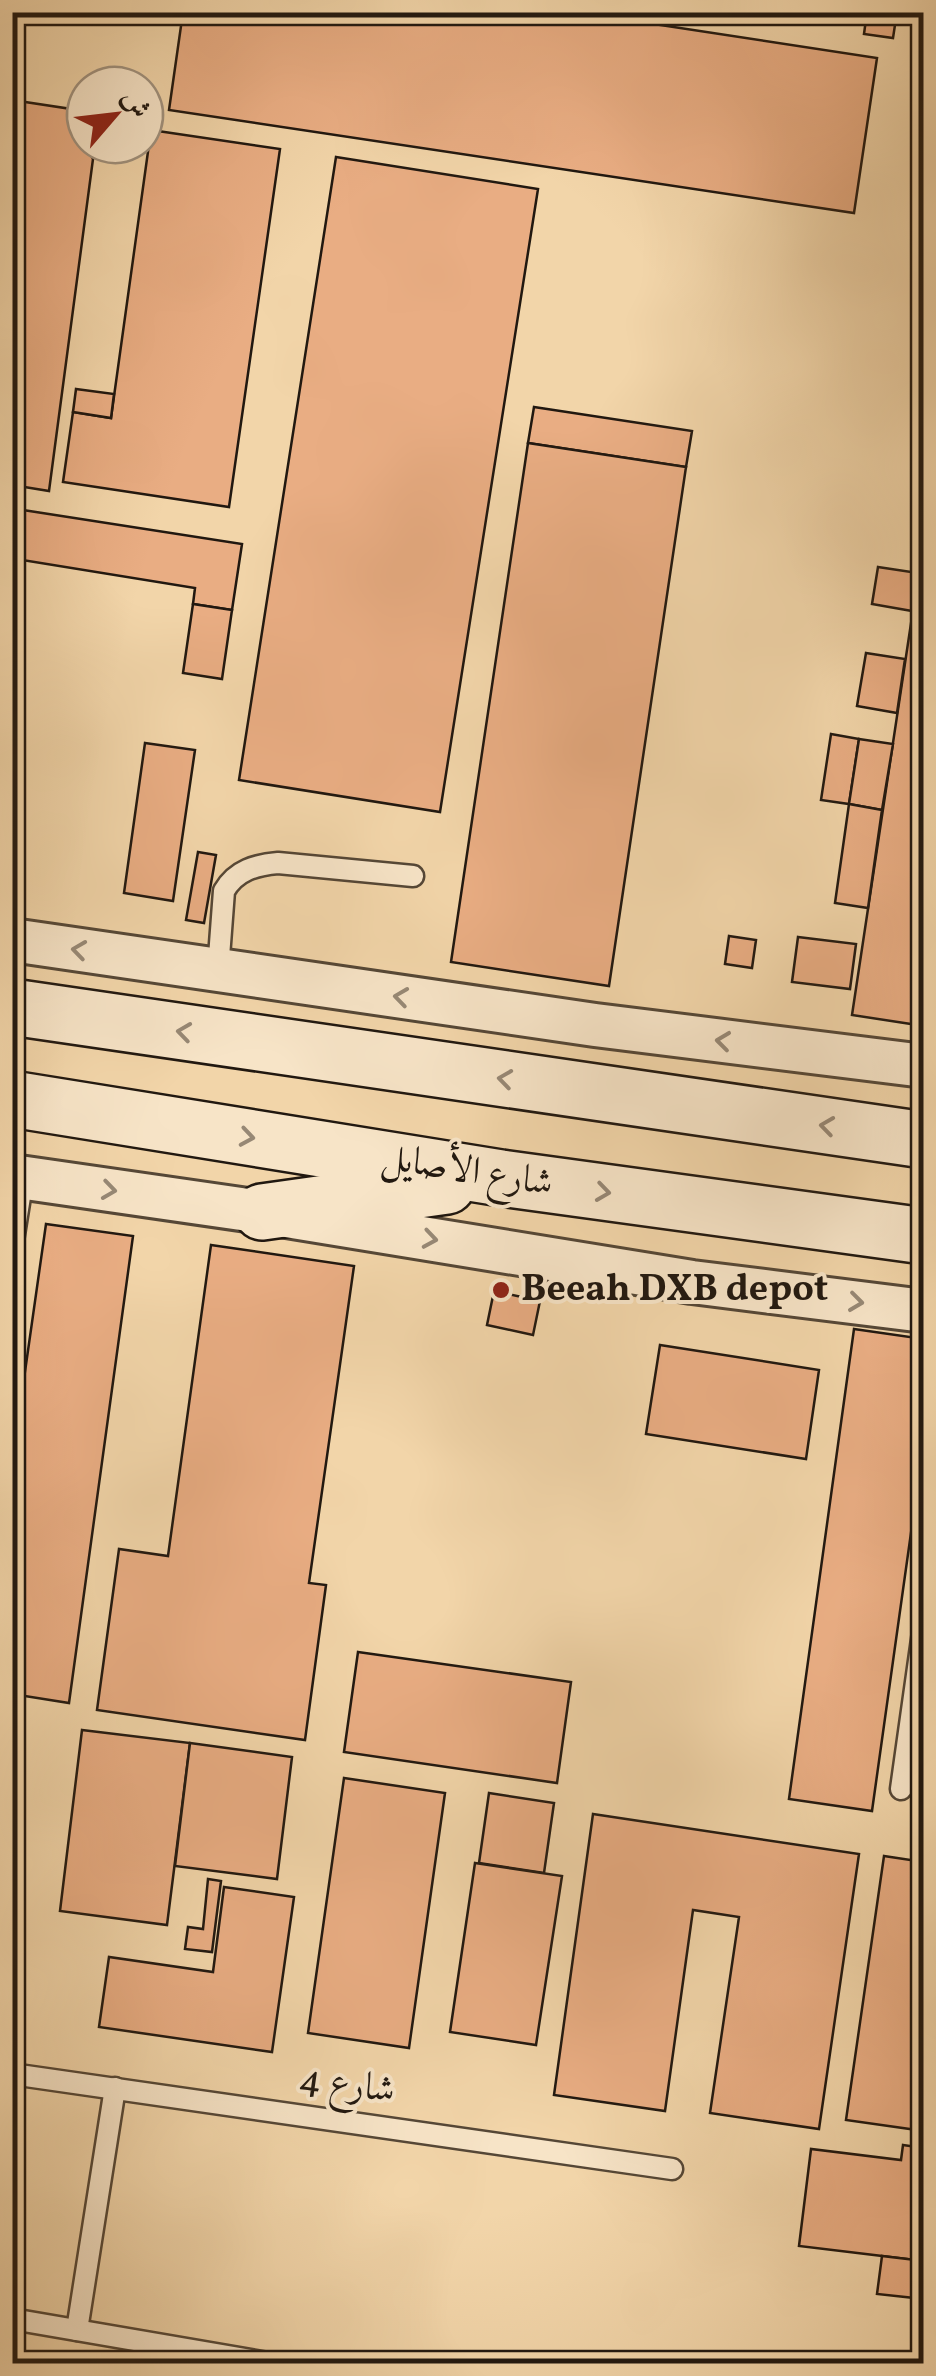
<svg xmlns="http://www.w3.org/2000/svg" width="936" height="2376" font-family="Vollkorn,Amiri,serif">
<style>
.building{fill:#e9ad83;stroke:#211810;stroke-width:2.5}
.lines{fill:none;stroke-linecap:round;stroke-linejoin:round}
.lane-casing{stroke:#554736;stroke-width:25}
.street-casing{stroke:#554736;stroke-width:48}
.secondary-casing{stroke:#211810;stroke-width:60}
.lane{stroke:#f7e4c7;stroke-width:20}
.street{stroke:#f7e4c7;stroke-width:42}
.secondary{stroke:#f7e4c7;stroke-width:55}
.oneway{stroke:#978875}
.poi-dot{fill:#8f2418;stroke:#f7e4c7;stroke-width:4}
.labels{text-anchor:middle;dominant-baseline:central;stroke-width:8;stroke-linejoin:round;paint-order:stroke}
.street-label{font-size:38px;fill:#211810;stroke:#f7e4c7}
.poi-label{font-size:38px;font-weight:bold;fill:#211810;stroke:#f7e4c7;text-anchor:start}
</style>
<rect width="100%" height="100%" fill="#f2d5a9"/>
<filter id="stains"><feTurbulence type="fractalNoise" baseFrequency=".002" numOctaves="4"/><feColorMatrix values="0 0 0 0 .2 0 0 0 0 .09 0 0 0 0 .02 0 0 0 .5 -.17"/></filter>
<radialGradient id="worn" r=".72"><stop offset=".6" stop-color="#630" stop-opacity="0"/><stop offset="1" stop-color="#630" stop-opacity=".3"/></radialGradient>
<!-- building -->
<g class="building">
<polygon points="183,12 575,12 877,58 854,213 169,110"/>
<polygon points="867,12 897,12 893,38 864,34"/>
<polygon points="12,100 71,109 85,145 93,159 49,491 12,485"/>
<polygon points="151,130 280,149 229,507 63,482 73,412 111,418"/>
<polygon points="336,157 538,189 440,812 239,780"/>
<polygon points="76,389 114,394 111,418 73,412"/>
<polygon points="534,407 692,431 686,467 528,443"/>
<polygon points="528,443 686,467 609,986 451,962"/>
<polygon points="23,510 242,544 232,610 193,604 195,588 16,559"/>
<polygon points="924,537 924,1026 852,1015"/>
<polygon points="878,567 918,573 912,611 872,604"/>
<polygon points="193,604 232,610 222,679 183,673"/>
<polygon points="866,653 905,659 897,713 857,706"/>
<polygon points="831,734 859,739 849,804 821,800"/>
<polygon points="859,739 893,744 882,810 849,804"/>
<polygon points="145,743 195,750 173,901 124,893"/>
<polygon points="849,804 882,810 868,908 835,903"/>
<polygon points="198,852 216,855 204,923 186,920"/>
<polygon points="729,936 756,940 752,968 725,964"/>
<polygon points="798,937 856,944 850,989 792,982"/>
<polygon points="46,1224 133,1236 69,1703 12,1694 12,1463"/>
<polygon points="211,1245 354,1266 309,1583 326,1585 305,1740 97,1710 119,1549 168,1556"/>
<polygon points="494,1291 540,1301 533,1335 487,1325"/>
<polygon points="854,1329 924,1339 924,1440 872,1811 789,1799"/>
<polygon points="660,1345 819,1370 806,1459 646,1434"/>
<polygon points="358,1652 571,1682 557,1783 344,1752"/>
<polygon points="82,1730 190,1743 167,1925 60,1911"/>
<polygon points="190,1743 292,1757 277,1879 175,1866"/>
<polygon points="344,1778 445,1793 409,2048 308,2033"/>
<polygon points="489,1793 554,1803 544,1873 479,1863"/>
<polygon points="593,1814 859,1854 819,2129 710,2113 739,1917 693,1910 665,2111 554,2095"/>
<polygon points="884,1856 924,1862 924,2131 846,2120"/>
<polygon points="475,1863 562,1876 536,2045 450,2032"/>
<polygon points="208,1879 221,1881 212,1952 185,1949 188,1927 203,1929"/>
<polygon points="224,1887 294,1897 272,2052 99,2027 109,1957 213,1972"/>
<polygon points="903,2145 924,2148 924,2261 799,2246 811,2149 901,2160"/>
<polygon points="882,2256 924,2261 924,2299 877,2294"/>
</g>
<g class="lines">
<!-- lane casing -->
<g class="lane-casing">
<g id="lane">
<path d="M218 970 224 891C236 870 256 865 278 863L413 876"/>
<polyline points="12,1247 23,1178"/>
<polyline points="901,1789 924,1625"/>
<polyline points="12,2074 672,2169"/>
<polyline points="12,2319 274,2364"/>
<polyline points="77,2330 115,2088"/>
</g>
</g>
<!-- street casing -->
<g class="street-casing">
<g id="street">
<polyline points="12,940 595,1025 924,1066"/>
<polyline points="12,1176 262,1212 692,1282 924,1311"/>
</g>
</g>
<!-- secondary casing -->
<g class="secondary-casing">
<g id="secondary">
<polyline points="12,1007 924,1140"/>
<polyline points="12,1099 501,1178 924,1236"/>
<polyline points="262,1212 447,1186"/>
</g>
</g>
<!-- lane -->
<use href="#lane" class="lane"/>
<!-- street -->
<use href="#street" class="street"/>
<!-- secondary -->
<use href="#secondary" class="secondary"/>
</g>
<!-- one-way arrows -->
<defs><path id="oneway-chevron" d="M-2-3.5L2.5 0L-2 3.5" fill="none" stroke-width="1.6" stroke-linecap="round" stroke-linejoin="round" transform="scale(2.5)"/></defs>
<g class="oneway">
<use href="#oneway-chevron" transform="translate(79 950) rotate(-172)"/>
<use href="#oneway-chevron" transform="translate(401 997) rotate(-172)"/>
<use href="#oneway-chevron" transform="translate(184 1032) rotate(-172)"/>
<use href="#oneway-chevron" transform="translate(723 1041) rotate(-173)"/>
<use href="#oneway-chevron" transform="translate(505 1079) rotate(-172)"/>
<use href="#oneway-chevron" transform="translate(827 1126) rotate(-172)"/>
<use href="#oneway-chevron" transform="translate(247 1137) rotate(9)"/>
<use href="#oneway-chevron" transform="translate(109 1190) rotate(8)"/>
<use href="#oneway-chevron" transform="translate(603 1192) rotate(8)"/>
<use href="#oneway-chevron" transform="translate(430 1239) rotate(9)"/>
<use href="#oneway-chevron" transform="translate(856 1302) rotate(7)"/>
</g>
<!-- markers -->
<circle class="poi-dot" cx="501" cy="1290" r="10"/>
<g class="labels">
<!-- street labels -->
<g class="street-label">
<text transform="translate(467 1172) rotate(9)">شارع الأصايل</text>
<text transform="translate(347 2086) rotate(8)">شارع 4</text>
</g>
<!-- poi labels -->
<g class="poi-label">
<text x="521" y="1290">Beeah DXB depot</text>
</g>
</g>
<!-- margin -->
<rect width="936" height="2376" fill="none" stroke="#f2d5a9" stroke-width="50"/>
<rect x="15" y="15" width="906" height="2346" fill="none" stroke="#211810" stroke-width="5"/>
<rect x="25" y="25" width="886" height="2326" fill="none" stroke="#211810" stroke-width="2.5"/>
<!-- north arrow -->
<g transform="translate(115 115) rotate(62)"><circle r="48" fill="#f7e4c7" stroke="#a1927e" stroke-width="2.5"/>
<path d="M0-8L18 38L0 25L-18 38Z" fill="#8f2418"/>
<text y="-15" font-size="28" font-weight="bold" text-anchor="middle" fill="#211810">ش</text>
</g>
<rect width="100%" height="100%" filter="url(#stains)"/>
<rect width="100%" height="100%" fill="url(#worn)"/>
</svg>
